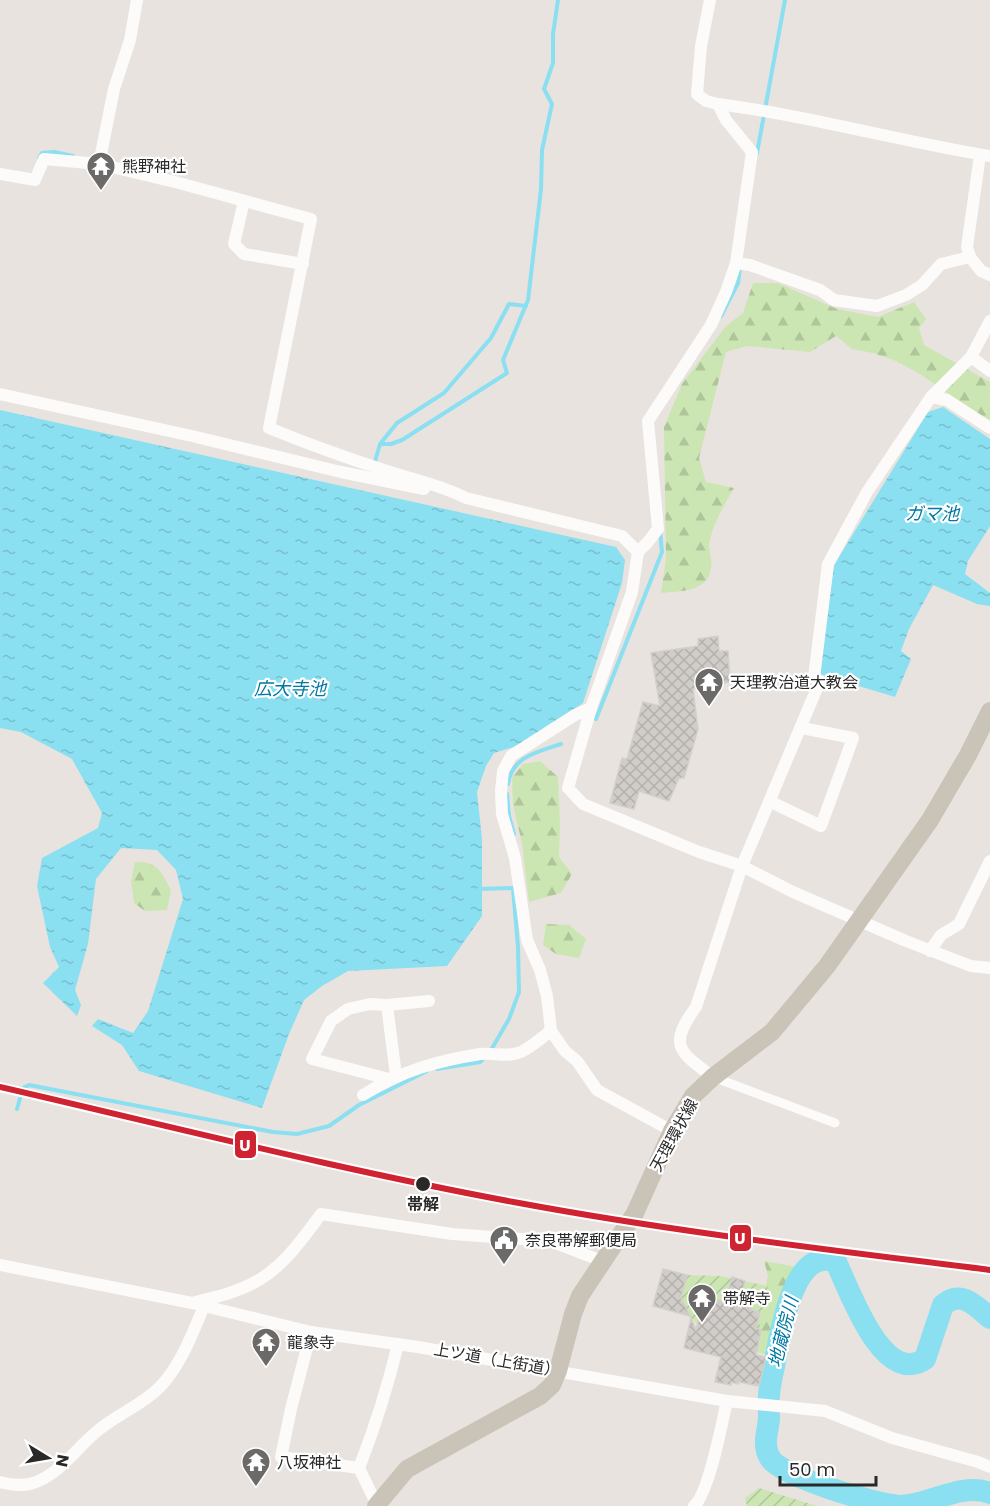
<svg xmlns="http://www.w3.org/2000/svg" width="990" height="1506" font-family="Poppins,'Noto Sans JP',sans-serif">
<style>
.forest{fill:url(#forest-firs)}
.garden{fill:url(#garden-furrows)}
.water{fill:url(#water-ripples)}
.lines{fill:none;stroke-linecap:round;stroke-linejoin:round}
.stream{stroke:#8adff1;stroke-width:4}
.river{stroke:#8adff1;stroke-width:22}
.building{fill:url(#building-cross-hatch);stroke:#d3cfca;stroke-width:1.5}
.pedestrian{stroke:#fcfbfa;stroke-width:9}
.minor{stroke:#fcfbfa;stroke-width:12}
.primary{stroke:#cac4b8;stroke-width:18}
.rail-1-casing{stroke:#fff;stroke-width:10}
.rail-1{stroke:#d02332;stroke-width:6}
.stop-dot{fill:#292929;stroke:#fff;stroke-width:2}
.labels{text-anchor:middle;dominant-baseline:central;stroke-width:4.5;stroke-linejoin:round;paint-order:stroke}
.poi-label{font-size:16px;fill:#292929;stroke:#fff;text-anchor:start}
.street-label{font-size:16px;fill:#292929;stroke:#fff}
.stop-label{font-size:16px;font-weight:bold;fill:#292929;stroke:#fff}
.water-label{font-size:18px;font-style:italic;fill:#0179a4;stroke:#fff}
.line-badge{stroke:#fff;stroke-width:2}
.badge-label{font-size:16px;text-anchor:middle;font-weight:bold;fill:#fff}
</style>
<defs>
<pattern id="forest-firs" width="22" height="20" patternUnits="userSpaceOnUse" patternTransform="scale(1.5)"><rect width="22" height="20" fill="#cce6b3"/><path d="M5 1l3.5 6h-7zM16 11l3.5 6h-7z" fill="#afc59a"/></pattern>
<pattern id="garden-furrows" width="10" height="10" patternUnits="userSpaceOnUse" patternTransform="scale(1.5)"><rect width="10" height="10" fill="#cce6b3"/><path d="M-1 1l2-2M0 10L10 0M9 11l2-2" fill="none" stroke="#afc59a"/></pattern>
<pattern id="water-ripples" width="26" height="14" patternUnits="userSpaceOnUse" patternTransform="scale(1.5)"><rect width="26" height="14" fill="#8adff1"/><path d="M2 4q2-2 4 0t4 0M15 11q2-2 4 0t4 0" fill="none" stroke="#77bfcf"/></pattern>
<pattern id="building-cross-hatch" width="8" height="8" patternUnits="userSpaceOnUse" patternTransform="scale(1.5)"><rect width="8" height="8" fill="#d0cdc9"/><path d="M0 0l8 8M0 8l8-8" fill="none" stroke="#b3b0ad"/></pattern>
</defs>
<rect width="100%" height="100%" fill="#e8e3de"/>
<!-- forest -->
<g class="forest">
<path d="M753 283H778L837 309 878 317 914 302 926 319 919 328 924 345 990 382V422L920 374 896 361 873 353 852 349 836 336 810 352 747 346 726 352 699 458 706 482 734 488C725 504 714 521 710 540 707 549 713 559 711 568 707 593 680 591 661 593L666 559 664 427 682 384 726 326 743 313Z"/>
<polygon points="540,761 558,777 560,824 559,857 572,874 561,893 529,902 522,843 513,805 512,778 523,764"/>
<path d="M135 862C157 861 162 872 171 890L167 910 145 911 134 903 131 881Z"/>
<polygon points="546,924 569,925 586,939 579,958 556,954 543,945"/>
<polygon points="764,1261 797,1267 782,1292 768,1355 752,1351 768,1275"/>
</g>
<!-- garden -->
<g class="garden">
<polygon points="686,1275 721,1276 768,1286 755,1349 716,1340 677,1306"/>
<polygon points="759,1488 817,1506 747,1506 745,1498"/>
</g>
<!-- water -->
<g class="water">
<polygon points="943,407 990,439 990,526 968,561 965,574 990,593 990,606 977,604 933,585 909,629 901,651 911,659 895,697 819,674 834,565 928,412"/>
<polygon points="0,410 616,547 625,560 622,583 583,703 523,744 494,753 486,766 477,792 482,839 482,916 447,966 348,971 322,986 304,1000 289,1034 262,1108 139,1071 122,1045 92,1026 98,1019 133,1033 148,1011 183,899 176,870 157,850 121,848 96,879 88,944 75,990 81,1005 77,1016 43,983 59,967 50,947 37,886 42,858 98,828 102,813 72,759 21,732 0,728"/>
</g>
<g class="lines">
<!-- stream -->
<g class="stream">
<polyline points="757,153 785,0"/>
<polyline points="39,158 42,153 54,152 73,156"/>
<polyline points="721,316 738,283 740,268"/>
<polyline points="381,444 391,444 402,440 507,373 503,360 528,300 541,189 542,150 552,104 544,89 553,63 553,34 558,0"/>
<polyline points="374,465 380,444 397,423 444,393 491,338 509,304 526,306"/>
<polyline points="596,719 662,552 660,531"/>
<path d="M508 784C512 756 538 752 561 744"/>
<polyline points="507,794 509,816 514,834"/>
<polyline points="479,889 513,888 518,947 519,992 509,1019 491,1050"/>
<polyline points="437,1069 480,1062 484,1058"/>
<polyline points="17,1109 23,1088 29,1085 273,1132 297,1134 329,1126 359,1105 427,1071"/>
<polyline points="893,1506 893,1505"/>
</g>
<!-- river -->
<path class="river" d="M990 1318C976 1306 961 1289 943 1305L925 1359C883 1388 849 1289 836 1262 796 1245 782 1325 777 1350 775 1365 770 1380 769 1395 768 1402 769 1410 769 1418 768 1432 762 1445 770 1458 780 1476 879 1506 901 1506 931 1505 960 1482 990 1493"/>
</g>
<!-- building -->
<g class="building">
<polygon points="718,636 719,651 728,651 730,682 693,689 698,729 684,778 679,778 669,801 639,791 634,809 610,803 622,758 627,759 643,702 660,706 651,653 698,646 698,639"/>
<polygon points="663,1269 687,1275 681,1298 690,1316 653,1306"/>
<polygon points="732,1277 745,1281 740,1301 752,1303 751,1310 760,1312 756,1328 761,1330 756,1355 766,1357 759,1386 739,1382 738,1384 731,1382 731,1385 715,1382 721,1357 684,1348 691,1318 696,1330 704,1297 725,1302"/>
</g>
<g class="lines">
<!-- pedestrian -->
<polyline class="pedestrian" points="713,1077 835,1123"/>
<!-- minor -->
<g class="minor">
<path d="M137 0 130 40 114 89 99 164 179 183 311 219 269 428C308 444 347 458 387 471 414 480 441 485 466 498L622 536 638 552 632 592 591 708 568 788 583 804 699 852 742 866 793 892 906 941 971 966 990 968"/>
<path d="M718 104C810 116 899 141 990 156"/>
<polyline points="0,174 35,180 44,159 99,164"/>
<polyline points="244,201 234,244 244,254 303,264"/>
<polyline points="970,257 967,247 980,155"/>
<polyline points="736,263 750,265 820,290 834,300 877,306 906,295 922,285 941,264 970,257 981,271 990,275"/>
<polyline points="971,357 990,371"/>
<polyline points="0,394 192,436 341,472 424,489"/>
<polyline points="931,397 947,400 990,428"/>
<polyline points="638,552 647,543 658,529 648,421 711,325 726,292 736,263 752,152 726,120 718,104 706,101 697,94 701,46 710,0"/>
<polyline points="591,708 575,715 511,756 503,771 501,791 502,814 515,858 527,940 540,970 547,996 551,1031 565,1051 577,1061 597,1090 672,1131"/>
<polyline points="771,802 821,826 853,738 802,728"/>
<polyline points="930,951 941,935 959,924 990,861"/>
<polyline points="387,1005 396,1076"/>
<path d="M713 1077C680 1052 667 1046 696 1007L742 866 820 681 814 678 828 564 867 492 931 397 971 357 990 321"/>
<polyline points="389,1079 312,1059 331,1021 348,1009 370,1004 387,1005 429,1001"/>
<path d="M363 1095C401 1071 436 1061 480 1054 493 1052 507 1058 521 1052 532 1047 542 1037 551 1031"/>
<polyline points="0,1265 192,1303 311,1332 418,1347 727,1401 825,1411 892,1438 978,1462 990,1467"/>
<path d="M195 1302C216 1297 238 1292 257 1281 284 1266 303 1238 321 1214L452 1234 550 1241 602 1261"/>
<polyline points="311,1332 291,1409 281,1457 359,1468"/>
<path d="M0 1482C12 1485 24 1487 36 1482 60 1473 77 1448 96 1432 118 1413 148 1403 166 1380 183 1359 194 1330 204 1306"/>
<path d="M377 1505 359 1468C375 1427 388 1386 398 1344"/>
<path d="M694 1506C709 1494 722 1422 727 1401"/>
</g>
<!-- primary -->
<polyline class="primary" points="376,1506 407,1469 540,1396 552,1385 558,1371 573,1314 580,1296 635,1213 672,1131 693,1096 713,1077 772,1032 827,966 930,820 968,755 990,711"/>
<!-- rail-1 casing -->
<g class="rail-1-casing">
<path id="rail-1" d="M0 1087C173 1127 345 1171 519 1203 675 1232 833 1250 990 1270"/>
</g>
<!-- rail-1 -->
<use href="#rail-1" class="rail-1"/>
</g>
<!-- icons -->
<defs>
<g id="temple-pin" transform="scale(1.5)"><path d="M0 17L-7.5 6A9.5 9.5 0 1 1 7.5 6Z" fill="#6c6a68" stroke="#fff"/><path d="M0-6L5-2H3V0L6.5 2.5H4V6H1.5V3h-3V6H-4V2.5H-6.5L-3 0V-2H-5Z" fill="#fff"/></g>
<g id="civic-pin" transform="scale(1.5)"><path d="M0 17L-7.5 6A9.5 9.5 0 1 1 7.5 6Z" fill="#6c6a68" stroke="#fff"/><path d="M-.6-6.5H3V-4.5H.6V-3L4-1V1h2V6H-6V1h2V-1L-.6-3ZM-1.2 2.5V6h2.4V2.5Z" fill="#fff"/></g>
</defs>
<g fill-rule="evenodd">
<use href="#temple-pin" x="101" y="166"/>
<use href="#temple-pin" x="709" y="682"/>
<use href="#civic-pin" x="504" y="1240"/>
<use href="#temple-pin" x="702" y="1298"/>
<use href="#temple-pin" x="266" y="1342"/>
<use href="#temple-pin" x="256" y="1462"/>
</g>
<!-- markers -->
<circle class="stop-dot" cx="423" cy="1184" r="8"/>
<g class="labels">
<!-- poi labels -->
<g class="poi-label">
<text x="122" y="166">熊野神社</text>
<text x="730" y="682">天理教治道大教会</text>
<text x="525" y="1240">奈良帯解郵便局</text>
<text x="723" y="1298">帯解寺</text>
<text x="287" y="1342">龍象寺</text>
<text x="277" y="1462">八坂神社</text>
</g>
<!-- street labels -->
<g class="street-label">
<text transform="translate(674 1135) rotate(-61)">天理環状線</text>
<text transform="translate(497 1360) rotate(10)">上ツ道（上街道）</text>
</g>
<!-- stop labels -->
<g class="stop-label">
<text x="423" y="1204">帯解</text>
</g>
<!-- water labels -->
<g class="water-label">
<text x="932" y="513">ガマ池</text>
<text x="290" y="688">広大寺池</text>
<text transform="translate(783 1332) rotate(-76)">地蔵院川</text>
</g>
</g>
<g class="line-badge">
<rect x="234" y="1130" width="23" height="29" rx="6" fill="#d02332"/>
<rect x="729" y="1224" width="23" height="28" rx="6" fill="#d02332"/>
</g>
<g class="badge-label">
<text x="245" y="1151">U</text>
<text x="740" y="1244">U</text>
</g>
<!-- north arrow -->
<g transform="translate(48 1458) rotate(101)" stroke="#ffffff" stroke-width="4.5" paint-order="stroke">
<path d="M0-4.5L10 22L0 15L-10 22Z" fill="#292929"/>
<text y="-9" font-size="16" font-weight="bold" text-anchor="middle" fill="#292929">N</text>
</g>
<!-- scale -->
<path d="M780 1476v9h96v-9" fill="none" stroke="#292929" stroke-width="3"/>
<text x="789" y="1476" font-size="18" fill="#292929" stroke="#ffffff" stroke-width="4.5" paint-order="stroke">50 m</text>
</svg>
